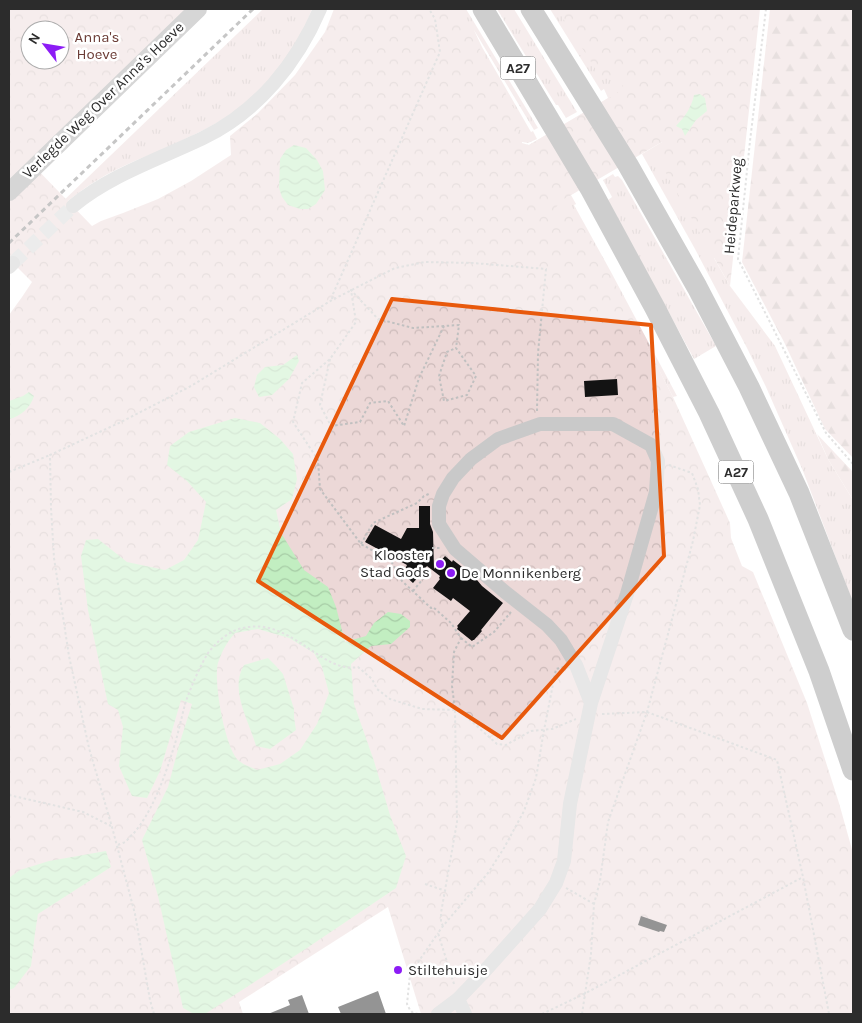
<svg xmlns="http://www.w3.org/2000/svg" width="862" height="1023" font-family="Karla,sans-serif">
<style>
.grass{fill:url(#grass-tufts)}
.forest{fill:url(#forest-firs)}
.park{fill:url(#park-crowns);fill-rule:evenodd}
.water{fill:url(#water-waves);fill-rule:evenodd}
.building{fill:#131313}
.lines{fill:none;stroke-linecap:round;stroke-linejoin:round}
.minor-tunnel{stroke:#d5d5d5;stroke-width:14;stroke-dasharray:14 7;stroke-linecap:butt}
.path{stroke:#c0c0c0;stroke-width:2;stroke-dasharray:2.5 2.5;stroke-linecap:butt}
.minor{stroke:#c9c9c9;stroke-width:14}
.major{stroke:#a4a4a4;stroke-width:18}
.highway{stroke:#939393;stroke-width:21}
.rail{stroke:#818181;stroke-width:3;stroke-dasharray:5 4;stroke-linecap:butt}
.marked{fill:none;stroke:#e8590c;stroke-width:4;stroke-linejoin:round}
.poi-dot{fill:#8c1cf5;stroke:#fff;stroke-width:2}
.labels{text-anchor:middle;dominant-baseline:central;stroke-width:5;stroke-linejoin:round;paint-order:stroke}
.shield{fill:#fff;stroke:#6b6b6b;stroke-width:1}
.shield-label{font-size:14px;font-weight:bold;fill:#2c2c2c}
.park-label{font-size:15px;fill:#6b3c36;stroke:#fff}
.street-label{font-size:15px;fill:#2c2c2c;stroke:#fff}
.poi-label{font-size:15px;fill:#2c2c2c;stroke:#fff;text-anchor:start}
</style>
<defs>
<pattern id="grass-tufts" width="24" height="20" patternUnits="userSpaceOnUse" patternTransform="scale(1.25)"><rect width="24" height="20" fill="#ecd8d7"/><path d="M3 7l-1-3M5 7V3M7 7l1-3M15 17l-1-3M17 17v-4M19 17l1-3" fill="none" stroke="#cbbab9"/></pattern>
<pattern id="forest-firs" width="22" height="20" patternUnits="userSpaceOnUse" patternTransform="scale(1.25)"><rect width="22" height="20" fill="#ecd8d7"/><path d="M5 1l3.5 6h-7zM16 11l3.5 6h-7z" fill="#cbbab9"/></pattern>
<pattern id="park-crowns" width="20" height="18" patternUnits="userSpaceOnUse" patternTransform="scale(1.25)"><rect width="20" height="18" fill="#ecd8d7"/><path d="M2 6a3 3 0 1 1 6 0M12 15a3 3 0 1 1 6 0" fill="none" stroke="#cbbab9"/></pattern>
<pattern id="water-waves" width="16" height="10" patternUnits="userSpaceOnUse" patternTransform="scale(1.25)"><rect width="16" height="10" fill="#c2eec1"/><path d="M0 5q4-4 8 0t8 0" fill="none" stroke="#a7cca6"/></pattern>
</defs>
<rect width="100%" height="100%" fill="#fff"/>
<path class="grass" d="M263,9H312C299,44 276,76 247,101C231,116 209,128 189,137C162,151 133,160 106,175C70,195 40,226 9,253Z
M445,9H466L538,128L534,130L474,30L482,47L531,132L533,131L537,139L528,143L522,142V143L529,145L608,98L604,89L601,91L550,9H720L714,258L730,286L775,346L828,459L853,500V603L803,471L766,387L747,348L695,249L642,154L667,139L672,132L561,201L571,195L576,204L574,205L611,272L677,396L673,397L608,272L390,228Z
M497,9H514L577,112L566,118L558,105H556Z
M613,174L615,177L618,176L622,180L716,346L694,359L608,200L612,197L603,180Z"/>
<path class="forest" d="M770,9H853V458L825,429L784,342L742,262Z
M817,434L853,472V500L828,459Z"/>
<path class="park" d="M9,9H186L30,162L92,226L101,221L123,213L158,199L191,181L231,155L230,136L258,113L295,75L325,32L334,9H457L521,121L515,145H529L619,92L625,81L600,76L557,9H760L730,286L662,166V142L561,201L554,210L576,215L609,272L673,397L730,523L731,538L742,566L753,572L807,703L839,803L853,853V1014H421L388,907L239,1002L243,1014H9V315L22,297L32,282L9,259ZM30,30H60V60H30Z"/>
<path class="water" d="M700,94L705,98L707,111L696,120L685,136L682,129L676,126C685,116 691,109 694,95Z
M294,145L306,148L317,160L323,171L325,190L316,204L308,209H300L288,205L282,197L279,188L280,159L286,150Z
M297,355L299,361L289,379L272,395L259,397L254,387L257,375L265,367L283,365Z
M29,392L34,396C31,407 20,417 9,419V401L23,396Z
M235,418L260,423L280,439L293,454L297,479L292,499L276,510L281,533L304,570L328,587L336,607L345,642L366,636L374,623L388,612L401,614L410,621V627L391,644L371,646L351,664L354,704L374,761L390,815L406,856L396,888L307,948L205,1014H194L183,1008L175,972L158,896L142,840L168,787L180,742L192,704L181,700L172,731L160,771L147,798L132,796L119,766L123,727L118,710L108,704L88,610L81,556L86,540L98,539L127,562L165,570L184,560L198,540L206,502L187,481L167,465L170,446L189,432ZM258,629L289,638L314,653L322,667L329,693L317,724L300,750L280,764L257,770C251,767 244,765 239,761C225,750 213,680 218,663C222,651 227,642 235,633Z
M268,658L276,666L283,674L294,709V717L296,730L270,749L256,746C249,721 229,690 244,665Z
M106,851L111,867L38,914L35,933L31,966L14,988L9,990V878L20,870L49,861Z"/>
<path class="building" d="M617,379L618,395L585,397L584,381Z
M419,506H430V524L433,532L434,569L445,556L452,562L453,560L466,570L464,572L475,580H477L482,586L503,603L481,630L482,631L474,640H473L472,641L457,629L458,627L457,626L470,611L453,598L451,601L433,588L440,579L439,578L440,576L427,566L413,583L403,574L407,565L365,542L375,525L401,539L407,528H419Z
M641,916L667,925L664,932L660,931L659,932L638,925Z
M378,991L386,1014H341L338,1007Z
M302,995L309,1014H268L290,1005L288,1000Z"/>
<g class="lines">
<path class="minor-tunnel" d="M13,263L73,206"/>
<path class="path" d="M766,9L750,141L738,259L826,433L853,464
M332,299L333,294L440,52L435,19L429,9
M330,359L320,405L331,426L360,422L370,403L388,401L404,426L419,378L444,326L459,325L456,348L476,376L467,395L444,401L439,376L447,352L456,348
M9,472L50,455
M361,544L373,523L417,503L424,496L431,493
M432,548H440
M413,591L431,569
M461,638L472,647L494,632L511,612
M602,714L647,712L777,760L803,877L829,1014
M9,795L83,812L111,826
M118,845C120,844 123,843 125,842C128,840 130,836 133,834C151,814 164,779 172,753C178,736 181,718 186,701C191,687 200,666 208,653C218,640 231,629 248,627C292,620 323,674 358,667L372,679L377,689L390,699L422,709L455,710L461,712L497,744L506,745L531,731L552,729L576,719
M425,884L446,891
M566,888L594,904
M443,926L441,922V913L457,822L455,710L452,686L454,652L461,638L451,623L433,607L431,608L402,581L391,561L361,544L320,489L318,460L293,422L302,383L330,359L356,322L351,290L378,319L413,328L444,326
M454,984L438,933L443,926L488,873L504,848L524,811L536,778L544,730L556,669L564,667
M154,1014L150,1000L135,914L112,827L89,748L69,656L54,558L51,508L50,455L121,422L191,386L332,300L395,268L425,262L473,263L546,269L538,353L537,412
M418,1014L413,1013L410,1010L407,1004L410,974L438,933
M542,1014L584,994L803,877
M582,1014L591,954L594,904L600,881L608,822L647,712L693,541L700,505L698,489L692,473L669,465"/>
<path class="minor" d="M73,206C112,174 160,159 205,137C258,111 297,63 320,9
M9,267L13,263
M458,999L465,1014
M438,1014L458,999L482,974L540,909L556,883L564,861L570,804L591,703L627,594L656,492L658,461L651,445L613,424H540L498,439L471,459L453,478L443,494L439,506V524L455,549L505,592L547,625L561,640L576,665L591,703"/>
<path class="major" d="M9,192L198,9"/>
<path class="highway" d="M483,9L590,188L655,308L709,413L758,519L819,671L853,770
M531,9L628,165L697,287L749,387L799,493L853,630"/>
<path class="rail" d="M9,243L253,9"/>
</g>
<path d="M0 0H862V1023H0ZM392,299L651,325L664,556L502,738L258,581Z" fill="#fff" fill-opacity=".55" fill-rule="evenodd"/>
<path class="marked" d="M392,299L651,325L664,556L502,738L258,581Z"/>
<g class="poi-dot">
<circle cx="440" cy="564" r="5"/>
<circle cx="451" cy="573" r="5"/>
<circle cx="398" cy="970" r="5"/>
</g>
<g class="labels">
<g class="shield">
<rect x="500.5" y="56.5" width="35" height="23" rx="4"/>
<rect x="718.5" y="460.5" width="35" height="23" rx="4"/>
</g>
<g class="shield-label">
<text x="518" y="68">A27</text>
<text x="736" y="472">A27</text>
</g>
<g class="park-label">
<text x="97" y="37">Anna's<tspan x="97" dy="17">Hoeve</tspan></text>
</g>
<g class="street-label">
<text transform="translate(103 100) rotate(-44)">Verlegde Weg Over Anna's Hoeve</text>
<text transform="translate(733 206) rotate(-85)">Heideparkweg</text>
</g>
<g class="poi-label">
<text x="430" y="555" text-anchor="end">Klooster<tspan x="430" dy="17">Stad Gods</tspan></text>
<text x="461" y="573">De Monnikenberg</text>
<text x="408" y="970">Stiltehuisje</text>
</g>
</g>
<rect width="862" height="1023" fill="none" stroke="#2c2c2c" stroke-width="20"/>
<g transform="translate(45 45) rotate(301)"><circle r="24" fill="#ffffff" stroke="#ababab"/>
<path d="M0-4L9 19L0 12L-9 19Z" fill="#8c1cf5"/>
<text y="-8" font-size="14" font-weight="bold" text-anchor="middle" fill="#2c2c2c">N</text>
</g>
</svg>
